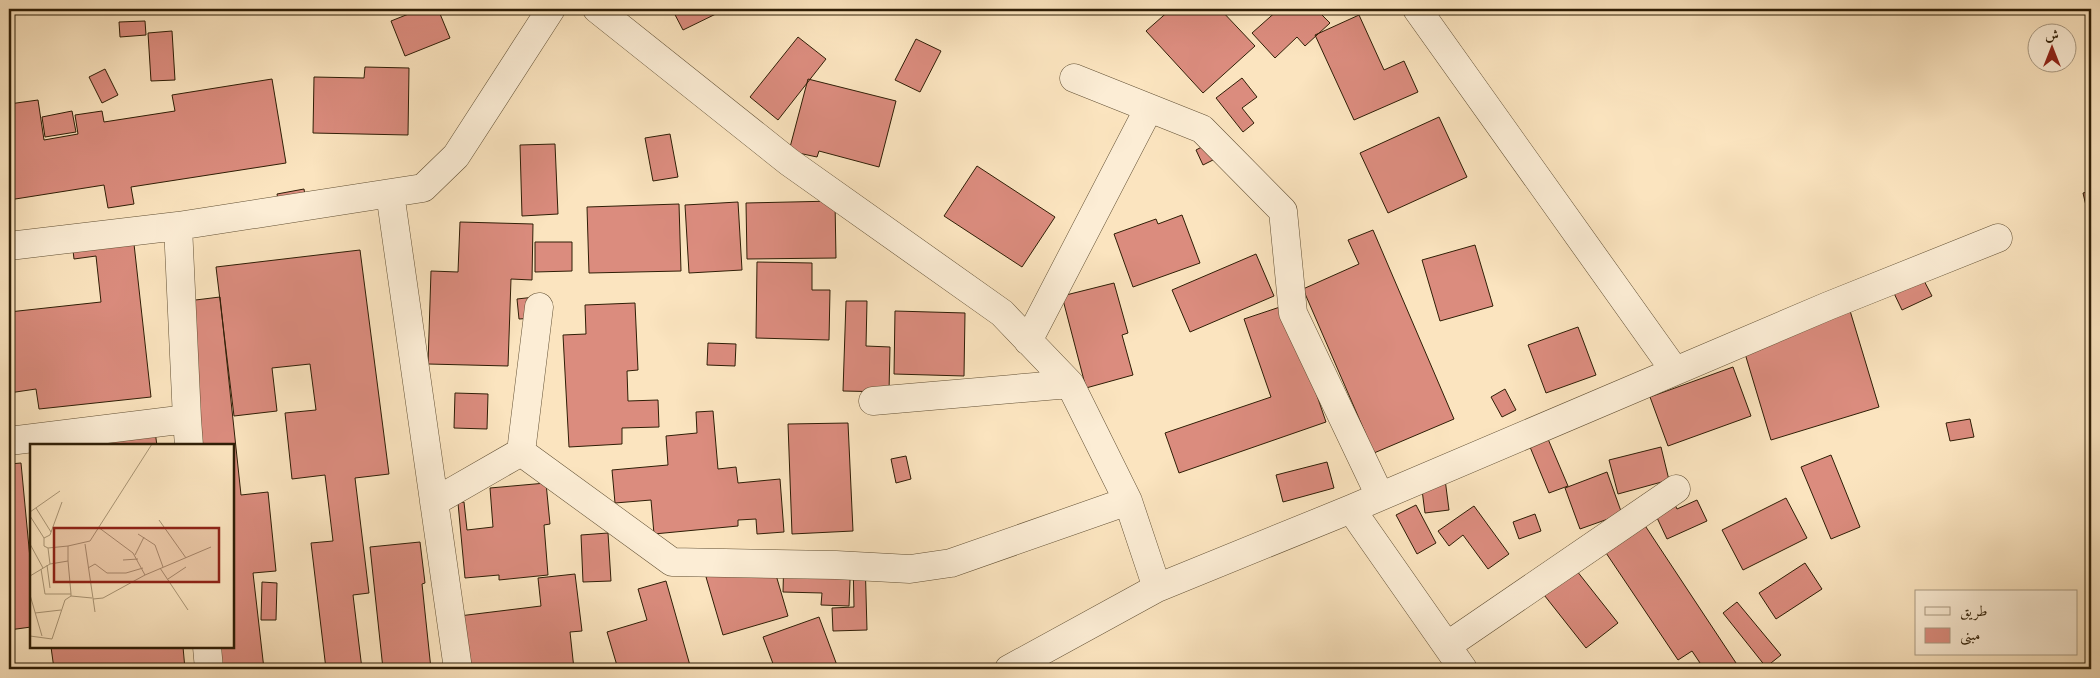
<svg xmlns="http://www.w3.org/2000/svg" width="2100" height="678" font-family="'Gentium Book Plus',Amiri,serif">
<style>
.building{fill:#db8c7e;stroke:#2f1e06}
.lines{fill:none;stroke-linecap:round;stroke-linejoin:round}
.minor-casing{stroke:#625034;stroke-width:29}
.minor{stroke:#fcedd5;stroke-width:28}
.inset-road{fill:none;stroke:#a99575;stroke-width:1}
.view{fill:#8f2418;fill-opacity:0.15;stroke:#8f2418;stroke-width:2.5}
.inset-edge{fill:none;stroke:#2f1e06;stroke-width:2.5}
</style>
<rect width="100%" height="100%" fill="#fbe4bf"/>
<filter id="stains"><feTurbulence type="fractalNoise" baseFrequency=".004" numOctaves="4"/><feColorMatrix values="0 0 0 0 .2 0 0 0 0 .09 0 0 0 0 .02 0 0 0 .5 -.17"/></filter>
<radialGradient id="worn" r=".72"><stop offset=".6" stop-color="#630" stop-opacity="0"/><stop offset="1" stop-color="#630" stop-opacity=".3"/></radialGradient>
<path class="building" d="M421,9H438L450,38L405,56L391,21Z
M672,9H723L724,10L683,30Z
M1171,9H1220L1255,46L1203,93L1146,31Z
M1279,9H1316L1330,23L1305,46L1297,37L1275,58L1252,33Z
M1359,15L1384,70L1404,61L1418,92L1354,120L1315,35Z
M145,21L146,35L120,37L119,22Z
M172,31L175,80L151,81L148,33Z
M798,37L826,59L778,120L750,97Z
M916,39L941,51L920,92L895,80Z
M365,67L409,68L408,135L313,133L314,77L364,78Z
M105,69L118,95L102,103L89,77Z
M1242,78L1257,97L1242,108L1254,123L1243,132L1216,98Z
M272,79L286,163L131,187L134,204L108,208L104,185L9,200V104L38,100L44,140L78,134L75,115L102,111L104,122L175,111L172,95Z
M808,79L896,101L879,167L819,151L817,157L789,151Z
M72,111L76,132L45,137L42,117Z
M1439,117L1467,177L1388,213L1360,153Z
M670,134L678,177L653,181L645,138Z
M1213,141L1221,156L1203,165L1196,150Z
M555,144L558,214L522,216L520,145Z
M977,166L1055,217L1022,267L944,216Z
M304,189L307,208L280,212L277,194Z
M2091,191V227L2083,193Z
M835,201L836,258L747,259L746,203Z
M738,202L742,270L689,273L685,205Z
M679,204L681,271L589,273L587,207Z
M1182,215L1200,263L1133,287L1114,234L1156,219L1158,224Z
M460,222L533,224L532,280L511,279L508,366L428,364L431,271L458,272Z
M1373,230L1454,419L1374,453L1303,289L1359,264L1348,240Z
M133,235L151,397L39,409L36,389L9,393V312L101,302L96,256L74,259L72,242Z
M535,242H572V271L535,272Z
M1475,245L1493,306L1440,321L1422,260Z
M360,250L389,474L355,478L369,593L353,595L362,669H326L311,543L333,541L325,475L292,479L285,413L316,410L310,364L272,368L277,411L234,416L216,267Z
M1256,254L1274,296L1190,332L1172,290Z
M757,262L812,263V290H830L829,340L756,338Z
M1920,273L1932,296L1902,310L1891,287Z
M1114,283L1128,333L1122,335L1133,375L1086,388L1062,296Z
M220,297L241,495L268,492L276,571L253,573L264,669H220L218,647H232V446H195L179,302Z
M535,297L537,318L519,319L517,299Z
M846,301H867L866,346L890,347L889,392L843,391Z
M635,303L638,370L627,371L628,401L658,400L659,427L622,428V444L569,447L563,335L586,334L585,305Z
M1848,304L1879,407L1771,440L1740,337Z
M1286,305L1326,422L1179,473L1165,433L1271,397L1244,319Z
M895,311L965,313L964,376L894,374Z
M1578,327L1596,375L1546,393L1528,345Z
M708,343L736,344L735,366L707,365Z
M1733,367L1751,416L1668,446L1650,397Z
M1505,389L1516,410L1502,417L1491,397Z
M455,393L488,394L487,429L454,428Z
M713,411L718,469L736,467L738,483L780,479L784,532L757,534L756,519L738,520V526L654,534L651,500L615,503L612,470L668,465L666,436L697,433L696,412Z
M1970,419L1974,437L1950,441L1946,423Z
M848,423L853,531L792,534L788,424Z
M155,431L157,446H84Z
M1548,439L1568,486L1549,493L1530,447Z
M1661,447L1669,480L1618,494L1609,460Z
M1831,455L1860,527L1831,539L1801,467Z
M906,456L911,479L896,483L891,459Z
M1327,462L1334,488L1283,502L1276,475Z
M21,463L31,569V627L9,630V464Z
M1607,472L1622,514L1580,529L1565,488Z
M1445,479L1449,510L1425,513L1421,482Z
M546,483L550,524L544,525L548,575L499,580V575L465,578L458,503L464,502L467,530L493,527L490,488Z
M1671,496L1677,509L1697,500L1707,521L1667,539L1651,505Z
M1786,498L1807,538L1743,570L1722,530Z
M1416,505L1436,543L1417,554L1396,515Z
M1474,506L1509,554L1488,569L1463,535L1449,546L1438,531Z
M1535,514L1541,531L1519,539L1513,522Z
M1638,515L1740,669H1704L1692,651L1678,660L1598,541Z
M608,533L611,581L583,582L581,535Z
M420,542L425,583L422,584L431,669H383L370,547Z
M784,553L851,556L849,606L821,605L822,593L783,592Z
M771,558L788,616L723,635L706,577Z
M865,558L867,630L833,631L832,608L854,607L853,559Z
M1569,561L1618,623L1586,648L1537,586Z
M1805,563L1822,589L1776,619L1759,593Z
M575,574L582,631L570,632L574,669H465L459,616L541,606L538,578Z
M666,581L691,669H618L607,632L647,620L638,589Z
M262,582L277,583L276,620H261Z
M1737,602L1781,655L1766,667L1723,613Z
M819,617L838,668L775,669L763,637Z
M51,647H183L185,669H54Z"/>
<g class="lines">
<defs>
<path id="minor" d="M597,9L789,162L1002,313L1070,384L1128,501L1157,588
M1417,9L1675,371
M1074,78L1202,129L1283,211L1293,313L1380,496
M390,193L458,669
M9,246L178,226
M1028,341L1149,108
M873,401L1070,384
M187,419L189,446
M9,441L187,419L178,226L423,188L456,156L551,9
M521,452L539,307
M434,502L521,452L672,562L836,565L910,569L951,563L1128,501
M1351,509L1463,669
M1448,645L1676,489
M207,647L209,669
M1009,669L1157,588L1351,509L1828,306L1998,238"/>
</defs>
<use href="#minor" class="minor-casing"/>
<use href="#minor" class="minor"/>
</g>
<g transform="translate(30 444)">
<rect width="204" height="204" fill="#fbe4bf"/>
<path class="inset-road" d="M6,64L21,88M0,68L30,47M0,72L14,94M129,76L156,114M68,83L103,109L115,131M108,90L125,101L133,123M0,100L13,124M55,100L65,168M18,104L14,102V94L20,91L32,58M105,111L114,93M93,116L108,115M38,117L41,150M20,120L18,104L38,102M17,121L20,144M58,124L65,120L77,129H96L113,124M130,124L158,166M11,125L15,150H41V152M0,132L20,120L38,117V102L60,97L122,0M138,135L156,123M0,151L12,192M63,155L73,154L115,131L181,103M5,169L31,166M0,192L22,195L35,156L41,152L62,154"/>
<path class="view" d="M24,84H189V138H24Z"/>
<rect width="204" height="204" class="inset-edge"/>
</g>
<rect width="2100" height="678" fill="none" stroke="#fbe4bf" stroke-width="30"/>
<rect x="10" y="10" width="2080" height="658" fill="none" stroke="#2f1e06" stroke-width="2.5"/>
<rect x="15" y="15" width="2070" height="648" fill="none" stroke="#2f1e06"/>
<rect x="1915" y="590" width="162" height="65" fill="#fcedd5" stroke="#aa9a82"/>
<rect x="1925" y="607" width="25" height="8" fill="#fcedd5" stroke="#aa9a82"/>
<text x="1960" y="616" font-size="15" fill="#2f1e06">طريق</text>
<rect x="1925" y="628" width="25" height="15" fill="#db8c7e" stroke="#aa9a82"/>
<text x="1960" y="640" font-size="15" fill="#2f1e06">مبنى</text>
<g transform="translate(2052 48)"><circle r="24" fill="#fcedd5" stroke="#aa9a82"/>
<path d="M0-4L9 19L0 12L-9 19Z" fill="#8f2418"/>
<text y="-8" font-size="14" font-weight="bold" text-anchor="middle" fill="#2f1e06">ش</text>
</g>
<rect width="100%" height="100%" filter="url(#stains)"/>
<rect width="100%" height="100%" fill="url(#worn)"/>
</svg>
